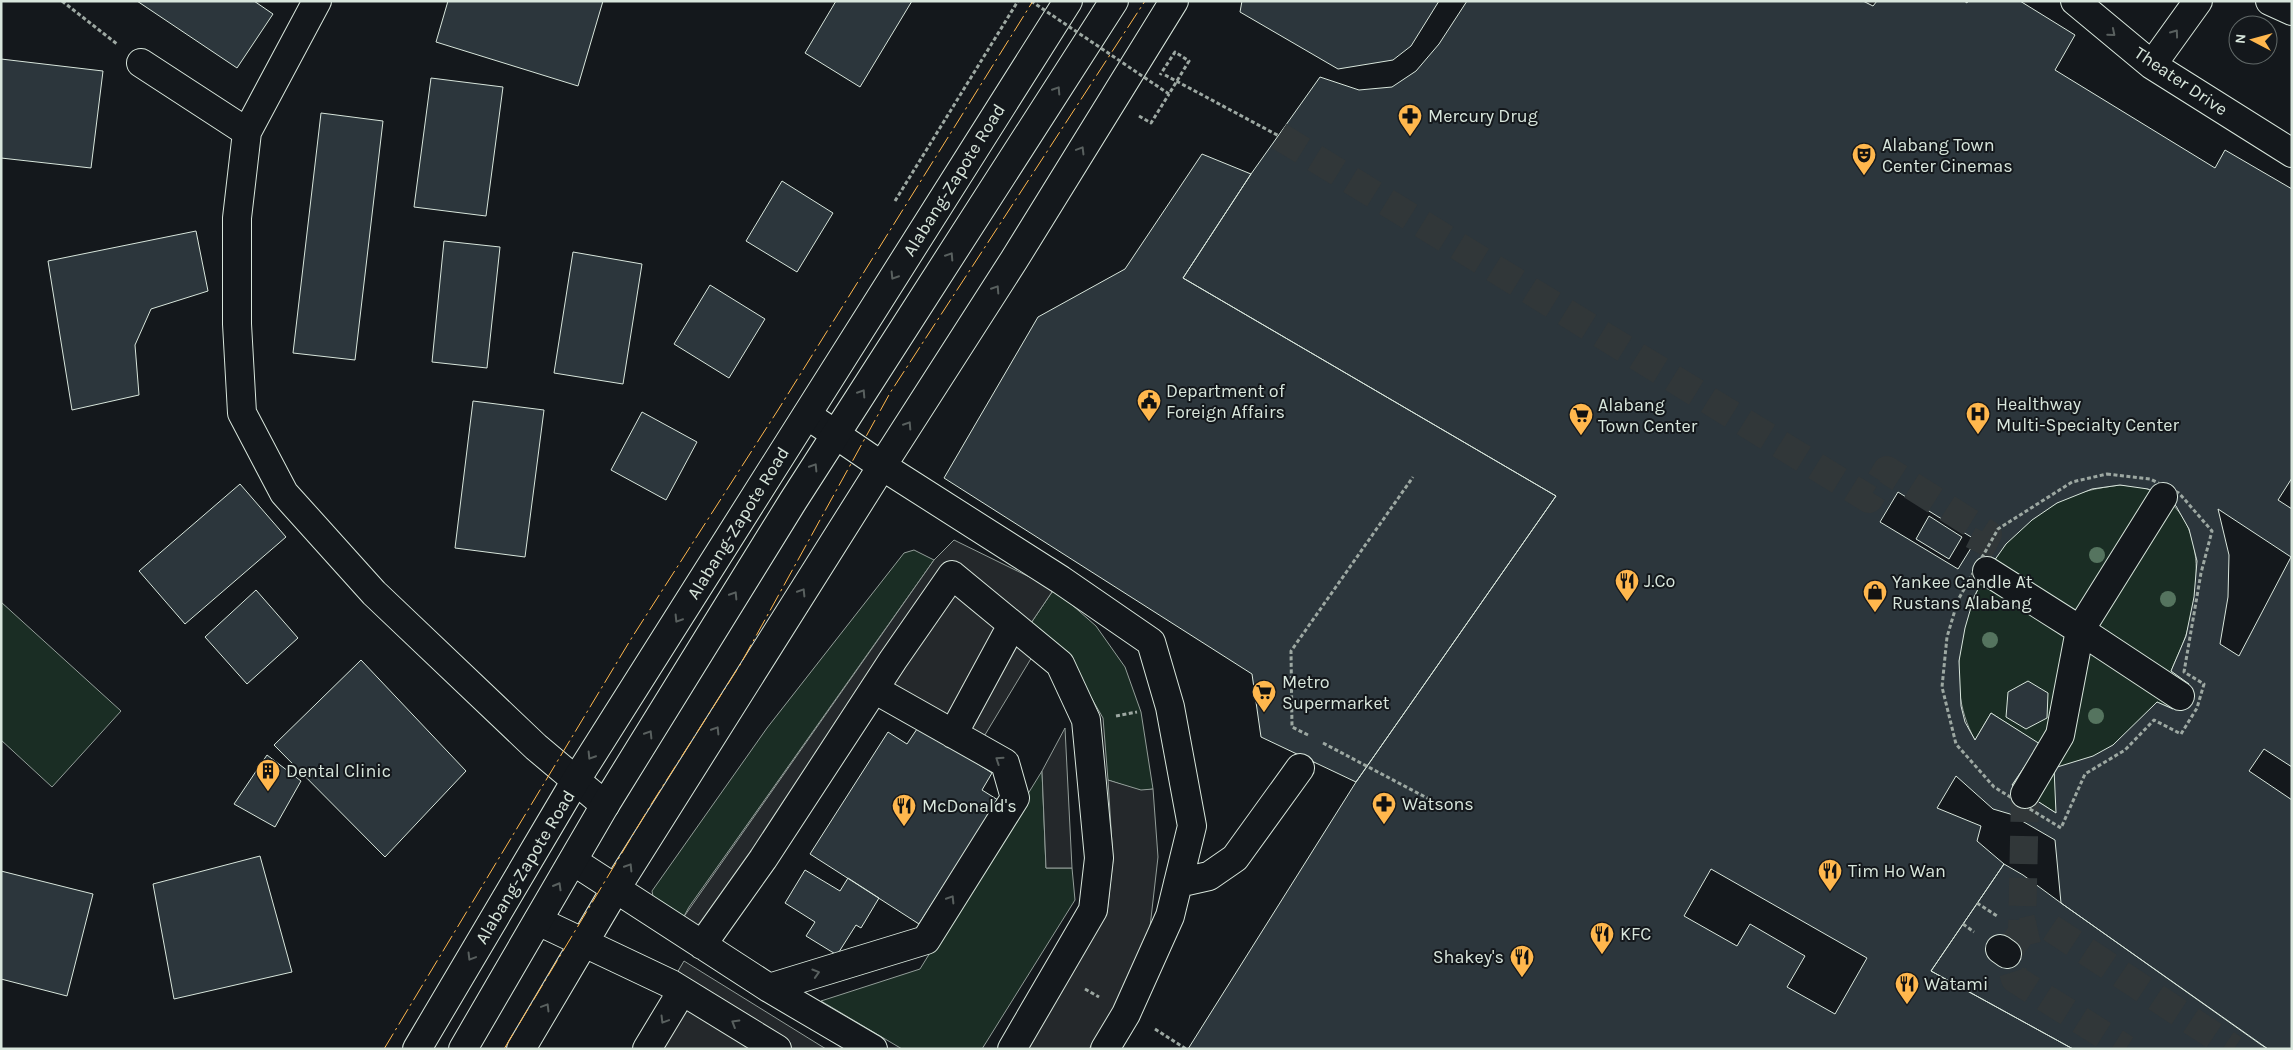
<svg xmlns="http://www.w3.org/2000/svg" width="2293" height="1050" font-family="Karla,sans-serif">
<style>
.green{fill:#1a2d24;stroke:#939e99}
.parking{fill:#24282b;stroke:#939e99}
.building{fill:#2c363c;stroke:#d8e6dc;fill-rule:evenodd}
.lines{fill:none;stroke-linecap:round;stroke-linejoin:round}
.minor-tunnel{stroke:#313739;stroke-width:28;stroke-dasharray:28 14;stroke-linecap:butt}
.minor-casing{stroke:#d8e6dc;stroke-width:30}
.highway-casing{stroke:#d8e6dc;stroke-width:30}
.path{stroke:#9da8a2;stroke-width:3;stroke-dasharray:4 2.5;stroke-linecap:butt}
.minor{stroke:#14181c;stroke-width:28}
.highway{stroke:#14181c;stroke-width:28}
.path-bridge{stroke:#9da8a2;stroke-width:3;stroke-dasharray:4 2.5;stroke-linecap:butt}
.power{stroke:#ffb74d;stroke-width:1;stroke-dasharray:18 4 2.5 4;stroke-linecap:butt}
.tree{fill:#55745f}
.oneway{stroke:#59605f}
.labels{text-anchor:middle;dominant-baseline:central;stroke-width:4;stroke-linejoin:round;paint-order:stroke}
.street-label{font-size:18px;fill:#d8e6dc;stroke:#14181c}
.poi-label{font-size:18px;fill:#d8e6dc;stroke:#14181c;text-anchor:start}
</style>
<rect width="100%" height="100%" fill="#14181c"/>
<path class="green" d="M2120,485C2129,486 2141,486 2150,490C2207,514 2201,586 2186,635C2182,647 2176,659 2171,671L2189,684L2173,709L2157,702L2056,813L2012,785L2040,745L1991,713L1975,740C1941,680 1964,596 2005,545C2018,529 2037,515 2055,504C2074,492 2098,488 2120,485Z
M914,550L934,560L689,907L683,918L654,902L652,891L767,728L904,553Z
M1054,589L1096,626L1125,667L1141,712L1153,789L1141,791L1108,780L1103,718L1067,656L1031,623Z
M1,602L121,711L52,787L1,740Z
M1042,771L1046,868H1072L1075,900L982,1049H902L821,1001L920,969Z"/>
<path class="parking" d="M954,540L1054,589L1031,623L1038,647L977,748L875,689L709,934L683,918L934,560Z
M1065,728L1072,868H1046L1042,771Z
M1108,780L1141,790L1153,789L1158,857L1150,927L1116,1007L1089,1049H1027L1107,913L1113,860Z
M684,961L826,1049H632Z"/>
<path class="building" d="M137,1H254L273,14L237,68Z
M448,1H603L578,86L436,42Z
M836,1H912L860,87L805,53Z
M1242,1H1439L1411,46L1393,60L1338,69L1240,12Z
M1467,1H1863L1873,6L1877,1H1964L1967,3L1968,1H2020L2075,35L2055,70L2215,168L2225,150L2292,189V478L2278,500L2292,509V767L2264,749L2249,771L2292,800V1049H2268L2260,1044L2061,903L2055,840L2010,814L1993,809L1956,776L1937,808L1981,826L1977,841L2004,864L1931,971L2073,1049H1188L1356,782L1556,496L1183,278L1251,174L1320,77L1359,90L1392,87L1416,71L1439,44ZM2120,485L2148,489L2163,497L2176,506L2189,529L2197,561L2194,597L2186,636L2171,671L2189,684L2173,709L2157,702L2113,745L2093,756L2054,768L2056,813L2012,785L2040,744L1991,713L1975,740L1965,722L1961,706L1959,661L1965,628L1974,597L1987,571L2006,544L2032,520L2057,503L2092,489ZM1898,492L1976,540L1958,569L1880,522ZM2218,509L2291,557L2239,656L2220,644L2228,597L2229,555ZM1711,869L1867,958L1835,1014L1787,987L1805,956L1750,924L1737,946L1684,916Z
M1,59L103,71L91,168L1,158Z
M431,78L503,87L486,216L414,207Z
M321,113L383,121L355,360L293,353Z
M1202,154L1251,174L1183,278L1556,496L1356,782L1261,737L1252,674L944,478L1038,317L1125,269Z
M782,181L833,213L797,272L746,241Z
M196,231L208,291L151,309L135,345L139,395L72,410L48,261Z
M444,241L500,247L487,368L432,362Z
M573,252L642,264L623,384L554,373Z
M710,285L765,319L729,378L674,344Z
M473,401L544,410L525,557L455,548Z
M642,412L697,442L666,500L611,470Z
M240,484L286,537L185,624L139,571Z
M1929,516L1962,537L1949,559L1916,539Z
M256,590L298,638L247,684L205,637Z
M361,660L466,771L385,857L274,745Z
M2028,681L2048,693L2047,718L2026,729L2006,717L2008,692Z
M919,726L992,773L982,790L998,800L919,924L810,854L888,732L907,744Z
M267,755L301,781L275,827L234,804Z
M260,856L292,972L174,999L153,884Z
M2004,864L2023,875L2061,903L2268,1049H2073L1931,971Z
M805,870L840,891L848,878L879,898L861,928L856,925L837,955L806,936L815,922L785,903Z
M1,871L93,894L67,996L1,979Z"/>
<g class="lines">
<path class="minor-tunnel" d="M1279,136L1869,499L1887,470L1988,534L1974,562L1987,571
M2025,794L2022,932L2048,926L2234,1049
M2020,935L2007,954L2015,979L2126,1049"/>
<defs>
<path id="minor" d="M317,1L247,132L237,218V324L242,413L284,493L374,593L536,747L605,805
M2075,1L2152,65L2292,153
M2270,1L2292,11
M141,63L247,132
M2152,65L2198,1
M807,415L882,466L1061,580L1151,642L1170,707L1192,826L1170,916L1126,1014L1105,1049
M2163,497L2080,630L2180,696
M1987,571L2080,630L2060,735L2025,794
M953,734L1012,625
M573,861L769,988L873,1049
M1178,883L1209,876L1235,858L1300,768
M538,921L671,984L777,1049
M702,945L763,859L893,660L952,575L1060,664L1086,720L1099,858L1093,910L1012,1049
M2000,949L2007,954
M769,988L926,940L1015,798L1005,763L874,689
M521,1049L615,890L882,466L1014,260L1174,1
M647,1049L682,991"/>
<path id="highway" d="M417,1049L576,780L1068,1
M463,1049L605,805L793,501L1114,1"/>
</defs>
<use href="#minor" class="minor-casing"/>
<use href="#highway" class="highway-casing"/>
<path class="path" d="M62,1L117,44
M1165,75L1279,136
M1139,116L1151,123L1169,94
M895,201L1018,1
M2107,474L2150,479L2179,493L2212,531L2201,573L2184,672L2204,684L2197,708L2181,734L2154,720L2125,750L2085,774L2061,828L1994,787L1956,744L1942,687L1947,637L1958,600L1998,529L2072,482Z
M1116,716L1137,712
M1308,735L1292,727L1291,651L1413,477
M1323,743L1446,808
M1977,903L1997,916
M1963,924L1974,932
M1085,989L1099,997
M1155,1029L1186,1049"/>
<use href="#minor" class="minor"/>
<use href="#highway" class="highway"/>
<path class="path-bridge" d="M1031,1L1169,94L1189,61L1175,52L1160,75"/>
<path class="power" d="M384,1049L631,639L778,410L1033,1
M504,1049L652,803L740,665L890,393L1145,1"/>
</g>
<g class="tree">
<circle cx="2097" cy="555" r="8"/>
<circle cx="2168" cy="599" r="8"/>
<circle cx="1990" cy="640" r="8"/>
<circle cx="2096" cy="716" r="8"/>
</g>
<defs><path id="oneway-chevron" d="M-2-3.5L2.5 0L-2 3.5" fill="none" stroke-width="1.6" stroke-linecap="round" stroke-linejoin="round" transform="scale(1.25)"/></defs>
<g class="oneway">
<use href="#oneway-chevron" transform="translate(2112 33) rotate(40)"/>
<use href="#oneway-chevron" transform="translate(2175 33) rotate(-54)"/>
<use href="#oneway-chevron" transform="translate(1057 90) rotate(-57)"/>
<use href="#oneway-chevron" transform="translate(1081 150) rotate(-59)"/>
<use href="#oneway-chevron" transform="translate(950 256) rotate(-57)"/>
<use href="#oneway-chevron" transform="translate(894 276) rotate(122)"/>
<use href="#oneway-chevron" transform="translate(996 289) rotate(-57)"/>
<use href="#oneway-chevron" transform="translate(862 393) rotate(-57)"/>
<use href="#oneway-chevron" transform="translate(908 425) rotate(-57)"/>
<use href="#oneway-chevron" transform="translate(814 467) rotate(-58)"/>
<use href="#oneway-chevron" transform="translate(802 592) rotate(-58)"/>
<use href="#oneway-chevron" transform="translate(734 595) rotate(-58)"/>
<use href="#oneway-chevron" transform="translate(678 619) rotate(122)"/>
<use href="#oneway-chevron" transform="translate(716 730) rotate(-58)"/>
<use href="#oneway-chevron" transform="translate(649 734) rotate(-58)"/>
<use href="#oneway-chevron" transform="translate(591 756) rotate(122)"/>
<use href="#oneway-chevron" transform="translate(999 760) rotate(-146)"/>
<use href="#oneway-chevron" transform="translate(629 867) rotate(-58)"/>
<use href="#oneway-chevron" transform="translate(558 886) rotate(-60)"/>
<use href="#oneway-chevron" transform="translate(951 899) rotate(-58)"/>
<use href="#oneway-chevron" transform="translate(471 957) rotate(121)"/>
<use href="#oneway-chevron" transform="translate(816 973) rotate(-17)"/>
<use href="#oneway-chevron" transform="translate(546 1007) rotate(-59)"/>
<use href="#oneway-chevron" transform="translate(664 1020) rotate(121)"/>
<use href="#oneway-chevron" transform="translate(735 1023) rotate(-149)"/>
</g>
<defs>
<symbol id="pharmacy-pin" viewBox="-11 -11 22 30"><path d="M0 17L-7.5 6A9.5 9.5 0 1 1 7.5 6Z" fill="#ffb74d" stroke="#14181c"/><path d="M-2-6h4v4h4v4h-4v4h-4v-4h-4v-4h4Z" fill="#111"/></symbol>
<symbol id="theatre-pin" viewBox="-11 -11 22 30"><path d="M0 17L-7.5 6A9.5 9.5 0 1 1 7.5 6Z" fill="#ffb74d" stroke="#14181c"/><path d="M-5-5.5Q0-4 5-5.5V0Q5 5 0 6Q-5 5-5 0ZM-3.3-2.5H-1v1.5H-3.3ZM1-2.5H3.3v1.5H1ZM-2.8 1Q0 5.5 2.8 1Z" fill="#111"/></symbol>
<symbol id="civic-pin" viewBox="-11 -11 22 30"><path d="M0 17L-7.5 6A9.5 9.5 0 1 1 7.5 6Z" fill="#ffb74d" stroke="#14181c"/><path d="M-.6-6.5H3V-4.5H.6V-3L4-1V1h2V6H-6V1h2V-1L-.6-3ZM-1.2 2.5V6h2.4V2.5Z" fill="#111"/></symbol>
<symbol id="hospital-pin" viewBox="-11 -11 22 30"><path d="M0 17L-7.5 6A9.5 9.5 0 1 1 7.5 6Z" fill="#ffb74d" stroke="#14181c"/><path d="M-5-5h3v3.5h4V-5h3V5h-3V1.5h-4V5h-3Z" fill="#111"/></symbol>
<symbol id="supermarket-pin" viewBox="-11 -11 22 30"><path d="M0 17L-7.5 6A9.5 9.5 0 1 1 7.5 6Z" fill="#ffb74d" stroke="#14181c"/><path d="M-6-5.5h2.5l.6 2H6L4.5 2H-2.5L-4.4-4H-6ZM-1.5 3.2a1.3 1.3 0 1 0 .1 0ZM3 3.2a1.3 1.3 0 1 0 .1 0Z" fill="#111"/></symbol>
<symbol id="restaurant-pin" viewBox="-11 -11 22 30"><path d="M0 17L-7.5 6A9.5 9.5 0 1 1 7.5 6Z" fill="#ffb74d" stroke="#14181c"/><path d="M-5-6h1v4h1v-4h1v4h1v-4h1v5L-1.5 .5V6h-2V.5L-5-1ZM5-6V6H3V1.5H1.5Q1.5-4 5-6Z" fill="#111"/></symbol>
<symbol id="shop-pin" viewBox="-11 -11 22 30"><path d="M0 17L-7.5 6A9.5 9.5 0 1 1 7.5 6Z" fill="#ffb74d" stroke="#14181c"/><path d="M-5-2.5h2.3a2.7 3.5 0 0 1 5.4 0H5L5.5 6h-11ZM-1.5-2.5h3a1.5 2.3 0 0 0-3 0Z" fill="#111"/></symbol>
<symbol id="building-pin" viewBox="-11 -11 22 30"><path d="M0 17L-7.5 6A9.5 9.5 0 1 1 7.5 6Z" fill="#ffb74d" stroke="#14181c"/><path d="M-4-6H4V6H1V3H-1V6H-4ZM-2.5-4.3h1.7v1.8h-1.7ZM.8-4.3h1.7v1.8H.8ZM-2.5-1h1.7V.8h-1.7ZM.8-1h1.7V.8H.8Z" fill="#111"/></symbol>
</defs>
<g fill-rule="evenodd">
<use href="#pharmacy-pin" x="1396" y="102" width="28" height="38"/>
<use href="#theatre-pin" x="1850" y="141" width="28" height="38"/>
<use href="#civic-pin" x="1135" y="387" width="28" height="38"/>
<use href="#hospital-pin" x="1964" y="400" width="28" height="38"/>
<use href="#supermarket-pin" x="1567" y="401" width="28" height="38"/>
<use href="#restaurant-pin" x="1613" y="567" width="28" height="38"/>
<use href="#shop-pin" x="1861" y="578" width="28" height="38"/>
<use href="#supermarket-pin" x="1250" y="678" width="28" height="38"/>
<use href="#building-pin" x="254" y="757" width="28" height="38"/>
<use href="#pharmacy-pin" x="1370" y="790" width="28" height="38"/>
<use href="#restaurant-pin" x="890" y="792" width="28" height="38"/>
<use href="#restaurant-pin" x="1816" y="857" width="28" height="38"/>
<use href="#restaurant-pin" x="1588" y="920" width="28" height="38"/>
<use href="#restaurant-pin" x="1508" y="943" width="28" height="38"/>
<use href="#restaurant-pin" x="1893" y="970" width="28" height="38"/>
</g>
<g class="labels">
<g class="street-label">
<text transform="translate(2181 81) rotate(34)">Theater Drive</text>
<text transform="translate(954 180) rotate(-58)">Alabang-Zapote Road</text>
<text transform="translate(738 523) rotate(-58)">Alabang-Zapote Road</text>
<text transform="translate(525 867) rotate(-59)">Alabang-Zapote Road</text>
</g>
<g class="poi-label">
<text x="1428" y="116">Mercury Drug</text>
<text x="1882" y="145">Alabang Town<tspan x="1882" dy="21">Center Cinemas</tspan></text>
<text x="1166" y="391">Department of<tspan x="1166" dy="21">Foreign Affairs</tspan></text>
<text x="1996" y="404">Healthway<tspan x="1996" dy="21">Multi-Specialty Center</tspan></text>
<text x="1598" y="405">Alabang<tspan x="1598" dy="21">Town Center</tspan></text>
<text x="1644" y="581">J.Co</text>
<text x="1892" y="582">Yankee Candle At<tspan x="1892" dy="21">Rustans Alabang</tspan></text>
<text x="1282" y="682">Metro<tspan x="1282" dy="21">Supermarket</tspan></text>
<text x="286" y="771">Dental Clinic</text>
<text x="1402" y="804">Watsons</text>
<text x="922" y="806">McDonald's</text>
<text x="1848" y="871">Tim Ho Wan</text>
<text x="1620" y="934">KFC</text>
<text x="1504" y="957" text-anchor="end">Shakey's</text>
<text x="1924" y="984">Watami</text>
</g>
</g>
<rect width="2293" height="1050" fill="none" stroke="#d8e6dc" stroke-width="5"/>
<g transform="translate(2253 40) rotate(276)"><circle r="24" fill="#14181c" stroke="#626a69"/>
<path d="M0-4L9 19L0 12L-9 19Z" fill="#ffb74d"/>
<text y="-8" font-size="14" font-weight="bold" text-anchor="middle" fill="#d8e6dc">N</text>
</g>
</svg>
